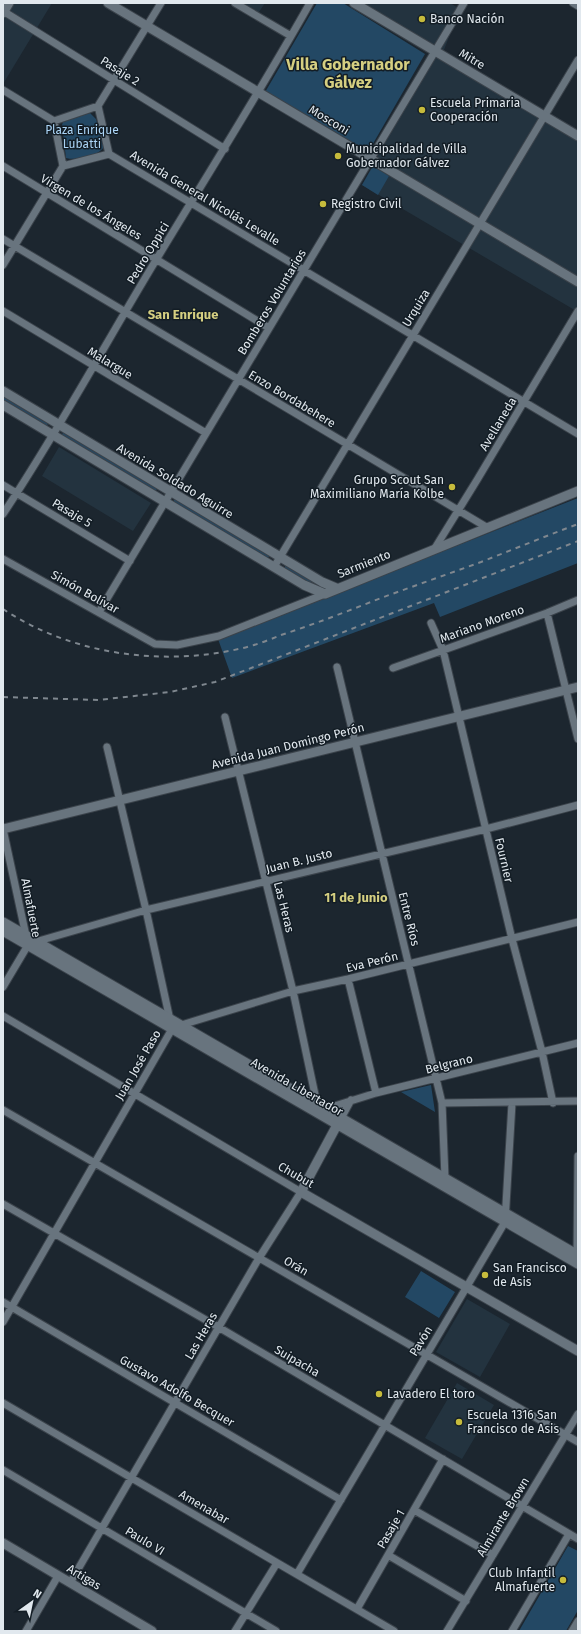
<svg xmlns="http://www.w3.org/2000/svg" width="581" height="1634" font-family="'Fira Sans',sans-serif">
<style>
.built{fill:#23333f}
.green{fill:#234864}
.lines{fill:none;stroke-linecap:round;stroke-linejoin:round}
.street-casing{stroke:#3b434b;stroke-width:9}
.secondary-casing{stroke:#3b434b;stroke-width:11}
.street{stroke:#68747e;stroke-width:7}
.secondary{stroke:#68747e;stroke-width:9}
.rail{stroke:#7f878f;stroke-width:2;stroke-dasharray:5 5;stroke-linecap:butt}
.poi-dot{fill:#c6bb3c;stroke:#131d25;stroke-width:1.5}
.labels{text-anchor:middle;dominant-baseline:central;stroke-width:3;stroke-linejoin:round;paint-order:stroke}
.poi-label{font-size:12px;fill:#e1e8ee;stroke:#131d25;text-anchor:start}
.street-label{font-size:12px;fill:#e1e8ee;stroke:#131d25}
.park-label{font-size:12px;fill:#abd4f6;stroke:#131d25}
.neighbourhood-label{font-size:13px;font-weight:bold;fill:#d5cf81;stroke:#131d25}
.district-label{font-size:16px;font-weight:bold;fill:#d5cf81;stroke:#131d25}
</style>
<rect width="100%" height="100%" fill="#1c262f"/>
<path class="built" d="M3,3H52L3,84Z
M238,3H265L257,15Z
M364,3H450L460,9L442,55L578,132V312L362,185L435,51Z
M59,447L151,503L133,531L42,476Z
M467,1299L510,1324L480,1377L436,1352Z
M457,1383L494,1405L462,1459L425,1438Z"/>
<path class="green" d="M317,3H343L425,54L367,154L264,94Z
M90,113L96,119L104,147C98,156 77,161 66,158L62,125L63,122Z
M373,166L389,176L378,195L362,185Z
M3,396L48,422L47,427L3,401Z
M64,432L156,487L157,489L155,491L61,435Z
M578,498V563L440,617L434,603L232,678L218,639Z
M174,499H177L268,554L269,556L268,558L174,503Z
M285,565H287L312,580L311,585L285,570Z
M431,1085L435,1112L401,1092Z
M421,1271L455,1292L439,1318L405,1297Z
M568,1546L578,1551V1610L566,1631H519Z"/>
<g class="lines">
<defs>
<path id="street" d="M235,3L291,36
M573,3L578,6
M3,11L225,149
M3,90L54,121
M98,106L109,154L63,166L54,121Z
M98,106L161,3
M109,154L578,434
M3,166L269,328
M3,239L488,528
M3,265L63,166
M3,311L206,433
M3,485L130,561
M3,514C58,432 105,344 156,260C208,174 261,90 310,3
M435,548L477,480L578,311
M3,559L155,644L177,645L219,636L325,594
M274,567L578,60
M99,612L464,3
M547,613L578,739
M431,623L443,650L512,939L542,1052L553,1103
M337,667L442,1103L445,1178
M393,668L547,613L578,600
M225,717L293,991L317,1104
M3,829L28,945L3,987
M35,942L146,910L486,829L578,805
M348,979L376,1093
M3,1016L301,1192L259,1258L70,1583
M178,1026L293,991L348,979L578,922
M442,1103L578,1101
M325,1109L376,1093L578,1043
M3,1110L578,1442
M339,1122L351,1100
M3,1204L220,1328L578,1539
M577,1255L578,1156
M3,1302L341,1500
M3,1322L172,1029L146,910L107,747
M3,1403L394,1631
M3,1470L276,1631
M414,1510L493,1555
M388,1555L466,1601
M297,1574L505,1222L512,1103
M357,1609L443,1459
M26,1631L58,1576
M235,1631L277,1563
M447,1631L578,1414
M512,1631L569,1534
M572,1631L578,1621"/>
<path id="secondary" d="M108,3L578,282
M354,3L578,136
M3,13L9,3
M3,391L322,582L336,588
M3,405L304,585L325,594L578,491
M3,829L578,687
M3,922L578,1255
M3,931L578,1264
M337,1125L301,1192L578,1351
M3,1543L152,1631"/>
</defs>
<use href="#street" class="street-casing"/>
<use href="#secondary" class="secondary-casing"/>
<use href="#street" class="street"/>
<use href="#secondary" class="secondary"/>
<path class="rail" d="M3,609C72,655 163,667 243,648C256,645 269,640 281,635C315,624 348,611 381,598C414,586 448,574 481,562C514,549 546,536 578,524
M3,697L98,700L170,692L215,682L578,541"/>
</g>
<g class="poi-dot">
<circle cx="422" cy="19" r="4"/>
<circle cx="422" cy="110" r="4"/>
<circle cx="338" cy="156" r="4"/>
<circle cx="323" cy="204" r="4"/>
<circle cx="452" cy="487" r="4"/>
<circle cx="485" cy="1275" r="4"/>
<circle cx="379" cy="1394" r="4"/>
<circle cx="459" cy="1422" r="4"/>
<circle cx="563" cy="1580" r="4"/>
</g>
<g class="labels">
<g class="poi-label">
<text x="430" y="19">Banco Nación</text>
<text x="430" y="103">Escuela Primaria<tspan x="430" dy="14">Cooperación</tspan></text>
<text x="346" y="149">Municipalidad de Villa<tspan x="346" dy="14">Gobernador Gálvez</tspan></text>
<text x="331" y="204">Registro Civil</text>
<text x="444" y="480" text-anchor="end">Grupo Scout San<tspan x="444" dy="14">Maximiliano María Kolbe</tspan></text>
<text x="493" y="1268">San Francisco<tspan x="493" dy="14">de Asis</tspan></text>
<text x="387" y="1394">Lavadero El toro</text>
<text x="467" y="1415">Escuela 1316 San<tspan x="467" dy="14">Francisco de Asis</tspan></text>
<text x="555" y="1573" text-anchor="end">Club Infantil<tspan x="555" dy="14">Almafuerte</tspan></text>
</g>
<g class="street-label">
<text transform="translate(472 59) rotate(31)">Mitre</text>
<text transform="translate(120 71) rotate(32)">Pasaje 2</text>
<text transform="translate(329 120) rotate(31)">Mosconi</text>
<text transform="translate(205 198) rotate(31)">Avenida General Nicolás Levalle</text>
<text transform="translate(91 207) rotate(31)">Virgen de los Ángeles</text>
<text transform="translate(148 253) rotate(-59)">Pedro Oppici</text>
<text transform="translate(272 302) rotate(-59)">Bomberos Voluntarios</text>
<text transform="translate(416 308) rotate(-59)">Urquiza</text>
<text transform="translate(110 363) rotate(31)">Malargue</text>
<text transform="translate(292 399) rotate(31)">Enzo Bordabehere</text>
<text transform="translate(498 424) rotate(-59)">Avellaneda</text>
<text transform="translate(175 481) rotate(31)">Avenida Soldado Aguirre</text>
<text transform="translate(72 513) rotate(31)">Pasaje 5</text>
<text transform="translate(364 564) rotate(-22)">Sarmiento</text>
<text transform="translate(85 592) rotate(29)">Simón Bolívar</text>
<text transform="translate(482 624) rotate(-20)">Mariano Moreno</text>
<text transform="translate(288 746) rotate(-14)">Avenida Juan Domingo Perón</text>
<text transform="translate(504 860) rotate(77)">Fournier</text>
<text transform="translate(299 861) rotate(-14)">Juan B. Justo</text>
<text transform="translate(284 907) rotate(76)">Las Heras</text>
<text transform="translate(31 908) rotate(79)">Almafuerte</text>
<text transform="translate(409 919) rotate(76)">Entre Ríos</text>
<text transform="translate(372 962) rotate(-14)">Eva Perón</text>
<text transform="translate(449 1064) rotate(-14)">Belgrano</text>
<text transform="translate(138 1065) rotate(-60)">Juan José Paso</text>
<text transform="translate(297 1087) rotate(30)">Avenida Libertador</text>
<text transform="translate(296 1175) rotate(30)">Chubut</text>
<text transform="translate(296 1266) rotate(30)">Orán</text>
<text transform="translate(201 1336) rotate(-60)">Las Heras</text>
<text transform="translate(421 1341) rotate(-59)">Pavón</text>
<text transform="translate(297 1361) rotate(30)">Suipacha</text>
<text transform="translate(177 1391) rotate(30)">Gustavo Adolfo Becquer</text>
<text transform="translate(204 1507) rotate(30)">Amenabar</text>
<text transform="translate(503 1517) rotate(-59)">Almirante Brown</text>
<text transform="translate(391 1529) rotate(-60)">Pasaje 1</text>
<text transform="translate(145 1541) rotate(31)">Paulo VI</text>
<text transform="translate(84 1577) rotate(31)">Artigas</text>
</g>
<g class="park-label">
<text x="82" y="130">Plaza Enrique<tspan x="82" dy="14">Lubatti</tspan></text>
</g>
<g class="neighbourhood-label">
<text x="183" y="314">San Enrique</text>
<text x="356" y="897">11 de Junio</text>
</g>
<g class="district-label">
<text x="348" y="64">Villa Gobernador<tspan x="348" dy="18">Gálvez</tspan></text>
</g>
</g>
<rect width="581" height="1634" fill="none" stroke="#e1e8ee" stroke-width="8"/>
<g transform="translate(32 1602) rotate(33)" stroke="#131d25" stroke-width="3" paint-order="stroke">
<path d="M0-3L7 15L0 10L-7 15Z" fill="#e1e8ee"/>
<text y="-6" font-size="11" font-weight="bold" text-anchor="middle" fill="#e1e8ee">N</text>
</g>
</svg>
